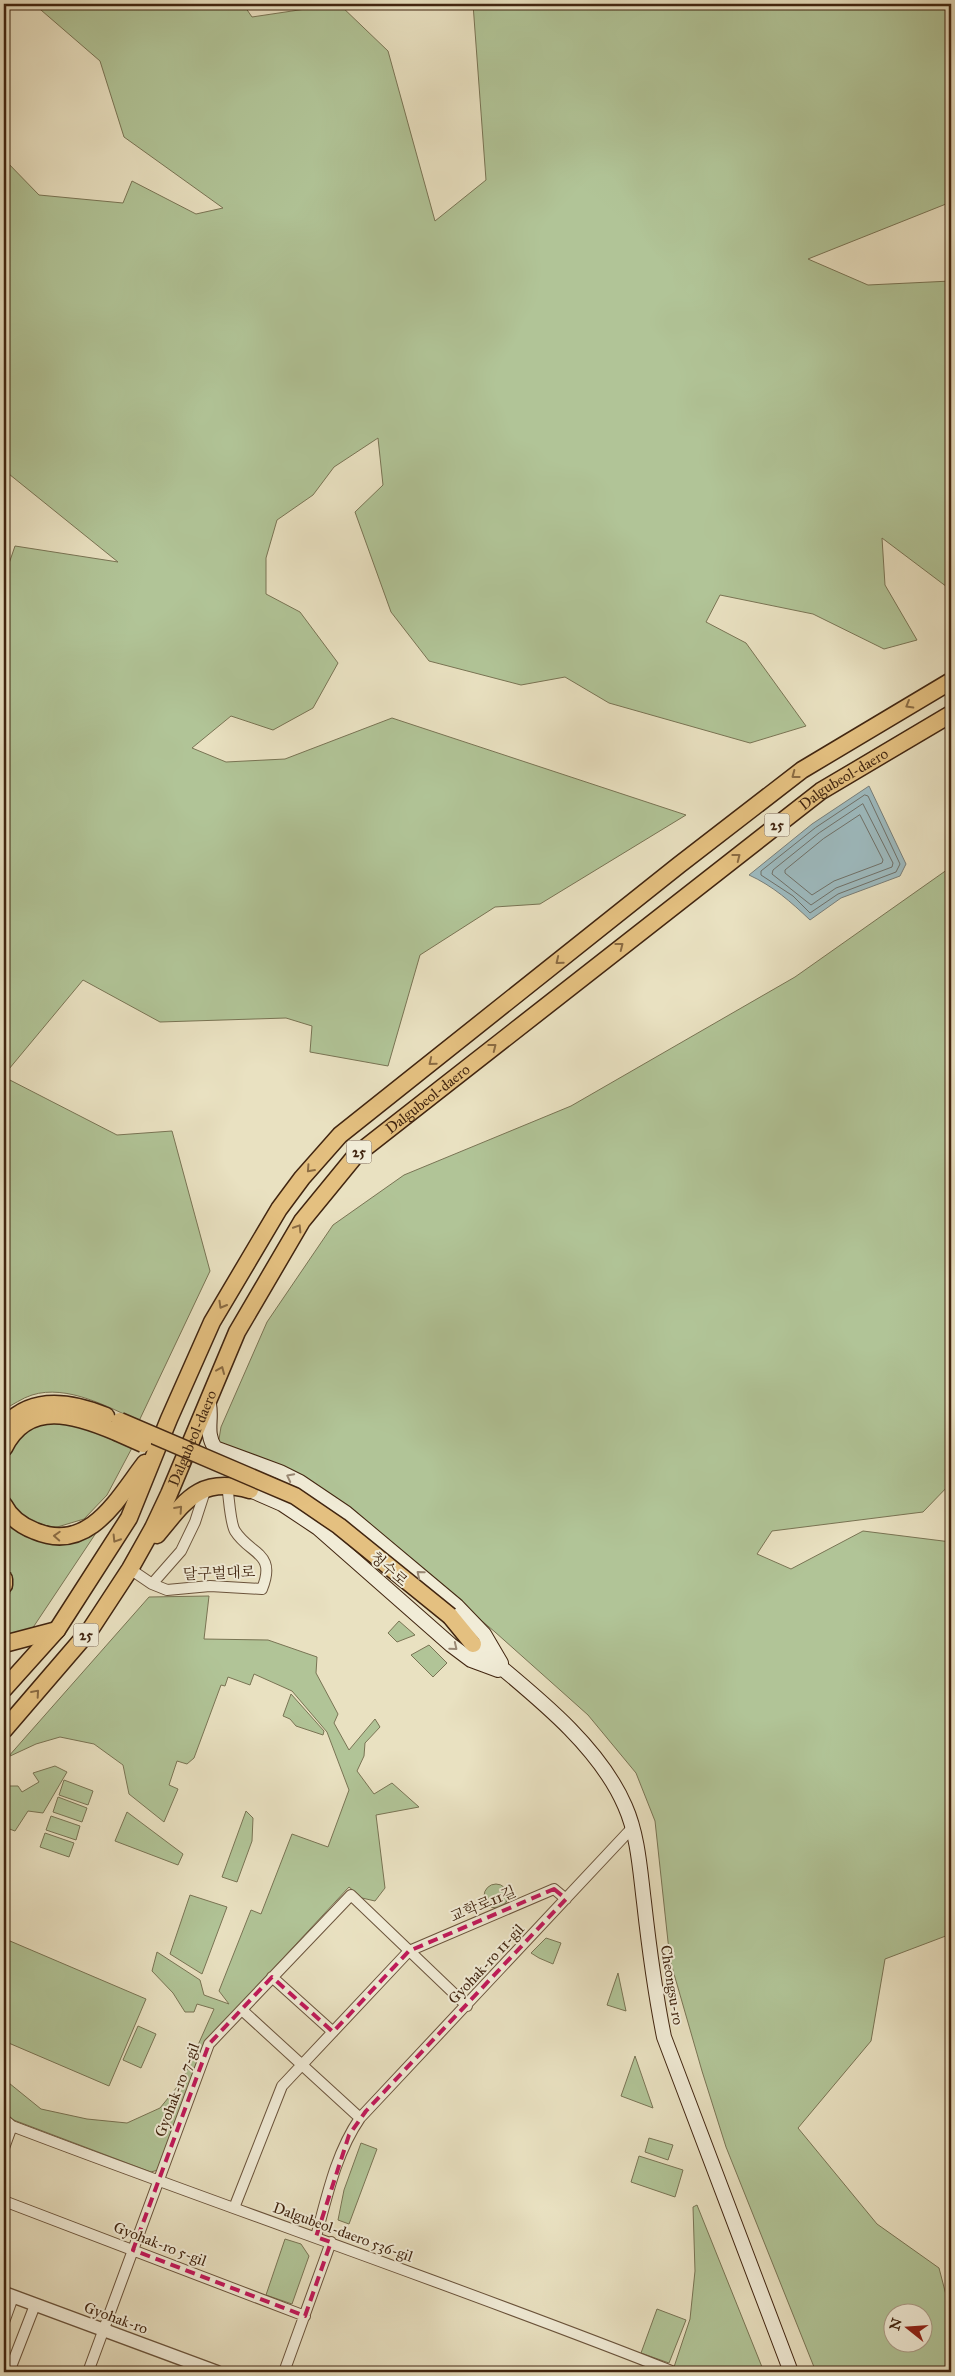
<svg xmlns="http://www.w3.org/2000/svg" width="955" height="2376" font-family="'IM FELL Great Primer','Noto Serif KR',serif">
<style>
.green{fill:#b1c497;stroke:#797454;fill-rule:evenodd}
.water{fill:#9dbabf;stroke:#787e79}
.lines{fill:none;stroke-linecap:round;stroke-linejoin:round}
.shore{stroke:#6f7068;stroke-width:1}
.minor-casing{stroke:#6b543c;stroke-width:12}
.tertiary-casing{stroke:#6b543c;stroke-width:15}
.secondary-casing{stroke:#412510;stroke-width:16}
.primary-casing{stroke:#412510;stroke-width:19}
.minor{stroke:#f1ecd7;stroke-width:10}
.tertiary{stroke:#f1ecd7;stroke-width:12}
.secondary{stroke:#f1ecd7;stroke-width:14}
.primary{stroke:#e4c080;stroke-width:16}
.primary-bridge-casing{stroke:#412510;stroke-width:19;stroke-linecap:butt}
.primary-bridge{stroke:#e4c080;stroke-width:16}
.oneway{stroke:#8a6b42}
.oneway2{stroke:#998874}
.marked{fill:none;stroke:#c2185b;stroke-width:4;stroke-dasharray:10 6;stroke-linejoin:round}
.labels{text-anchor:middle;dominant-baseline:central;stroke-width:4;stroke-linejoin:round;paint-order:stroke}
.shield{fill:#f1ecd7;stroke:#76614c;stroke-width:1}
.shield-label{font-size:14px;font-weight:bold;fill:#412510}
.street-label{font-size:15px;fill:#412510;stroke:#f1ecd7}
</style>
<rect width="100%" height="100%" fill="#e9e1c1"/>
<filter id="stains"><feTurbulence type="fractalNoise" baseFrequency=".004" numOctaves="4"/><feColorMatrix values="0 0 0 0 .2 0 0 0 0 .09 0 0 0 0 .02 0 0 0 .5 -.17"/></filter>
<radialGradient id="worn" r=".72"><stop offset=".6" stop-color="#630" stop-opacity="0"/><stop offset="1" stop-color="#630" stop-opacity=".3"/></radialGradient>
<path class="green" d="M34,4H243L252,17L339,4L388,51L435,221L486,180L473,4H951V202L808,259L868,285L951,281V590L882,538L885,585L917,640L884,649L813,614L720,595L706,622L746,643L806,726L750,743L609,703L565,677L521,685L429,661L391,612L355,512L383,485L378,438L334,467L313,495L277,520L266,558V594L300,612L338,663L313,708L273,730L231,716L192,748L226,762L285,759L392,718L686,815L540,904L495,907L420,955L388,1066L310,1052L312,1026L286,1018L160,1022L83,980L4,1075V578L15,546L118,562L4,470V159L39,195L123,203L132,181L196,214L223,208L124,137L100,61Z
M951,867V1483L923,1512L772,1531L757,1554L791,1569L863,1531L951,1542V1934L885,1959L871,2041L798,2128L877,2224L939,2268L951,2314V2372H816L726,2147L702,2071L670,1960L655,1821L636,1773L588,1715L495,1632L335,1497L218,1445L221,1427L267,1322L333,1225L404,1175L571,1106L795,977ZM892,2314H922V2344H892Z
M4,1077L117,1135L172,1131L210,1271L139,1421C108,1407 67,1384 32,1395C22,1398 13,1405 4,1409Z
M51,1421L80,1423L133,1446L107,1495L84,1519L54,1528L24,1519L5,1496L4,1460L12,1440L29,1427Z
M4,1519L16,1531L44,1542L95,1530L96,1533L32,1629L4,1637V1611L10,1593L4,1547Z
M209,1596L204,1639L268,1640L317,1657L316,1673L338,1714L334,1723L349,1750L375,1719L380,1727L365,1743L364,1756L357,1771L374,1794L392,1783L419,1807L376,1815L385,1888L375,1901L362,1898L349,1887L205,2042L158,2170L151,2172L11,2119L4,2113V2079L41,2109L87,2119L127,2123L160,2108L182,2081L214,2009L197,2004L194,2012H185L173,1993L152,1971L157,1952L200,1980L204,1995L229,2004L219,1991L251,1910L261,1914L292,1834L328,1847L349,1790L327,1732L292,1691L254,1674L250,1685L228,1677L225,1686L221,1685L194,1758L187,1764L177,1761L169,1785L178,1789L164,1822L129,1794L123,1765L94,1744L60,1737L36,1744L8,1757L149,1597Z
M399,1621L415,1635L397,1642L388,1633Z
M429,1645L447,1663L433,1677L411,1655Z
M291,1694L324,1731L323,1735L296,1726L290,1719L283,1716Z
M55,1766L67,1772L43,1813L28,1811L15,1831L4,1827V1786H18L22,1792L39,1782L33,1773Z
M64,1780L93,1791L88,1805L59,1795Z
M58,1797L87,1808L82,1822L53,1812Z
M246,1811L253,1818L252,1841L237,1882L222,1877Z
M127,1812L183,1854L178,1865L115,1841Z
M51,1816L80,1826L76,1840L46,1830Z
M45,1833L74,1843L69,1857L40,1847Z
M484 1896a12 12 0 1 1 24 0a12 12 0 1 1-24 0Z
M190,1895L227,1907L202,1974L170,1954Z
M546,1938L561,1943L553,1964L539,1958L531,1953Z
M10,1941L146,1999L109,2086L4,2041V1955Z
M618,1973L626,2011L607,2005Z
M138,2026L156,2034L141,2068L123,2060Z
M635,2056L653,2108L621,2096Z
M649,2138L673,2145L668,2160L645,2152Z
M361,2143L377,2149L349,2224L338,2220L344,2190Z
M639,2156L683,2170L675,2197L631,2182Z
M697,2205L764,2372H686L674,2367L690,2319L695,2271L693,2207Z
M285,2239L301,2244L309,2256L292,2304L266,2295Z
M657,2309L686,2320L669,2363L641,2353Z"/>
<path class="water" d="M869,786L906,864L900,876L841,898L810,920C791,902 773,886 749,875L812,824Z"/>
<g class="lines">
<path class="shore" d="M865,795L868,796L900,864L896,872L838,894L810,913L793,896L761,875V871L815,828Z
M863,804L893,863L892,867L836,888L811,905L772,874L773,870L819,833Z
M860,815L883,860L882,863L834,881L812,895L785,873V870L823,839Z"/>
<defs>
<path id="minor" d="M130,1569L152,1584L167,1590L210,1586L262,1589C277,1552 250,1555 235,1531C230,1523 229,1496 227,1485
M152,1584L181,1551L195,1522L206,1488
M272,1977L333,2032
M242,2010L360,2118
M4,2119L12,2126C232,2210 455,2285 674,2372
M4,2148L12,2126
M4,2201L305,2316
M234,2208L282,2086L409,1951L554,1889L566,1899
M316,2237C327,2196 336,2153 360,2118L632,1828
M4,2322L13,2297
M9,2372L35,2305
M88,2372L209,2044L351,1895L467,2006
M284,2372L331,2242"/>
<path id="tertiary" d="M4,2293L217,2372"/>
<path id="secondary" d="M209,1404C212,1420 205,1433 215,1448L280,1472L300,1482L346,1513L457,1606L484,1634L501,1663
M250,1490L282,1504L318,1528L451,1645L471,1660L498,1670
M473,1644C526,1689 597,1741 625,1806C638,1835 640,1870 644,1902C649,1947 655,1992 664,2037L791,2372"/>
<g id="primary">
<path d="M4,1427C31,1395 72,1402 106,1416"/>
<path d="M4,1448C28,1399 76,1415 116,1432"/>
<path d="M4,1505C10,1517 22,1526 35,1531C89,1554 118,1498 145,1463"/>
<path d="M157,1535C186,1500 200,1476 250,1490"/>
<path d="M4,1579V1585"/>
<path d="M450,1616L473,1644"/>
<path d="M4,1644L57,1630"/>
<path d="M4,1689L57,1630L129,1518L169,1419L212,1322L279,1209L302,1178L340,1135L679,865L802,770L951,681"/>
<path id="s1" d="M4,1730L90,1630L130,1569L153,1528L169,1494L237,1332L302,1221L356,1155L821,791L951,714"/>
</g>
</defs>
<use href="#minor" class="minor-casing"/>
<use href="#tertiary" class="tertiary-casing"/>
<use href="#secondary" class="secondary-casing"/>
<use href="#primary" class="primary-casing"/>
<use href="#minor" class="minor"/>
<use href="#tertiary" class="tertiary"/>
<use href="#secondary" class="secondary"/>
<use href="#primary" class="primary"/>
<defs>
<path id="primary-bridge" d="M120,1421L295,1496L339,1526L450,1616
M116,1432L143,1444"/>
</defs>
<use href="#primary-bridge" class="primary-bridge-casing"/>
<use href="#primary-bridge" class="primary-bridge"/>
</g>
<defs><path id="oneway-chevron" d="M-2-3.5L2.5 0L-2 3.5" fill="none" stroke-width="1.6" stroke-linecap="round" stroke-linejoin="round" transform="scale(1.25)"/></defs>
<g class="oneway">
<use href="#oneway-chevron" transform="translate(909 705) rotate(150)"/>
<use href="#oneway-chevron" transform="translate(795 775) rotate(143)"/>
<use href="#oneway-chevron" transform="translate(737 857) rotate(-38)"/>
<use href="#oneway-chevron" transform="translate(620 946) rotate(-38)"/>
<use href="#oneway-chevron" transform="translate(559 961) rotate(141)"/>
<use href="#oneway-chevron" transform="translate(493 1047) rotate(-38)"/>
<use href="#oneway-chevron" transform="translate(432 1062) rotate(141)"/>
<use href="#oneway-chevron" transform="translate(310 1169) rotate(132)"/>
<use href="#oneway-chevron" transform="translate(298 1228) rotate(-58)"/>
<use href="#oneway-chevron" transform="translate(222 1305) rotate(120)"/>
<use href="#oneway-chevron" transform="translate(221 1370) rotate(-67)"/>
<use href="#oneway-chevron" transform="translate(179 1509) rotate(-48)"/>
<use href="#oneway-chevron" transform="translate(57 1536) rotate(-177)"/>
<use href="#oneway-chevron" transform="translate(116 1539) rotate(122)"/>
<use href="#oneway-chevron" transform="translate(36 1693) rotate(-49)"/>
</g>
<g class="oneway2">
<use href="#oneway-chevron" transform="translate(290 1477) rotate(-153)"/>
<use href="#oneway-chevron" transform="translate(420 1574) rotate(-140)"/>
<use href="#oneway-chevron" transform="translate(454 1647) rotate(39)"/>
</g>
<path class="marked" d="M554,1889L566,1899L366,2111L349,2135L316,2237L331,2242L305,2316L133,2250L209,2044L272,1977L333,2032L409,1951Z"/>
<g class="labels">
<g class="shield">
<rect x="764.5" y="813.5" width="25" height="23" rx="4"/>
<rect x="346.5" y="1140.5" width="25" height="23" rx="4"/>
<rect x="73.5" y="1623.5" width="25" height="23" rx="4"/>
</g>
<g class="shield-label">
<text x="777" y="825">25</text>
<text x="359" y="1152">25</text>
<text x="86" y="1635">25</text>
</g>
<g class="street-label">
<text stroke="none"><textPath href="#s1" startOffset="1295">Dalgubeol-daero</textPath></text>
<text stroke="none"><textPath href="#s1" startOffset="770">Dalgubeol-daero</textPath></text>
<text stroke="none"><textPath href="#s1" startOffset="350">Dalgubeol-daero</textPath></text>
<text transform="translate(389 1569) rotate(41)">청수로</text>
<text transform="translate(219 1573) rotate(-2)">달구벌대로</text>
<text transform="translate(483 1904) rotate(-23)">교학로11길</text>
<text transform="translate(486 1964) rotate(-47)">Gyohak-ro 11-gil</text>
<text transform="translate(672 1985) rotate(81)">Cheongsu-ro</text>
<text transform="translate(177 2090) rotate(-69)">Gyohak-ro 7-gil</text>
<text transform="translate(343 2232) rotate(20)">Dalgubeol-daero 536-gil</text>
<text transform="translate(160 2244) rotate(21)">Gyohak-ro 5-gil</text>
<text transform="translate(116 2318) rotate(20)">Gyohak-ro</text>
</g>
</g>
<rect width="955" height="2376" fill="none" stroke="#e9e1c1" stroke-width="20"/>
<rect x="5" y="5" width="945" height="2366" fill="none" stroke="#412510" stroke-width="2.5"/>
<rect x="10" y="10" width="935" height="2356" fill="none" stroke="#412510"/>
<g transform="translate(908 2328) rotate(287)"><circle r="24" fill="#f1ecd7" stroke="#ab9c87"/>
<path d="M0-4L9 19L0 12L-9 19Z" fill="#8f2418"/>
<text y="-8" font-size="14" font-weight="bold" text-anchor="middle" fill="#412510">N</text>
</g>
<rect width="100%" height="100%" filter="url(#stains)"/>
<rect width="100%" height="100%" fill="url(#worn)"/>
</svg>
